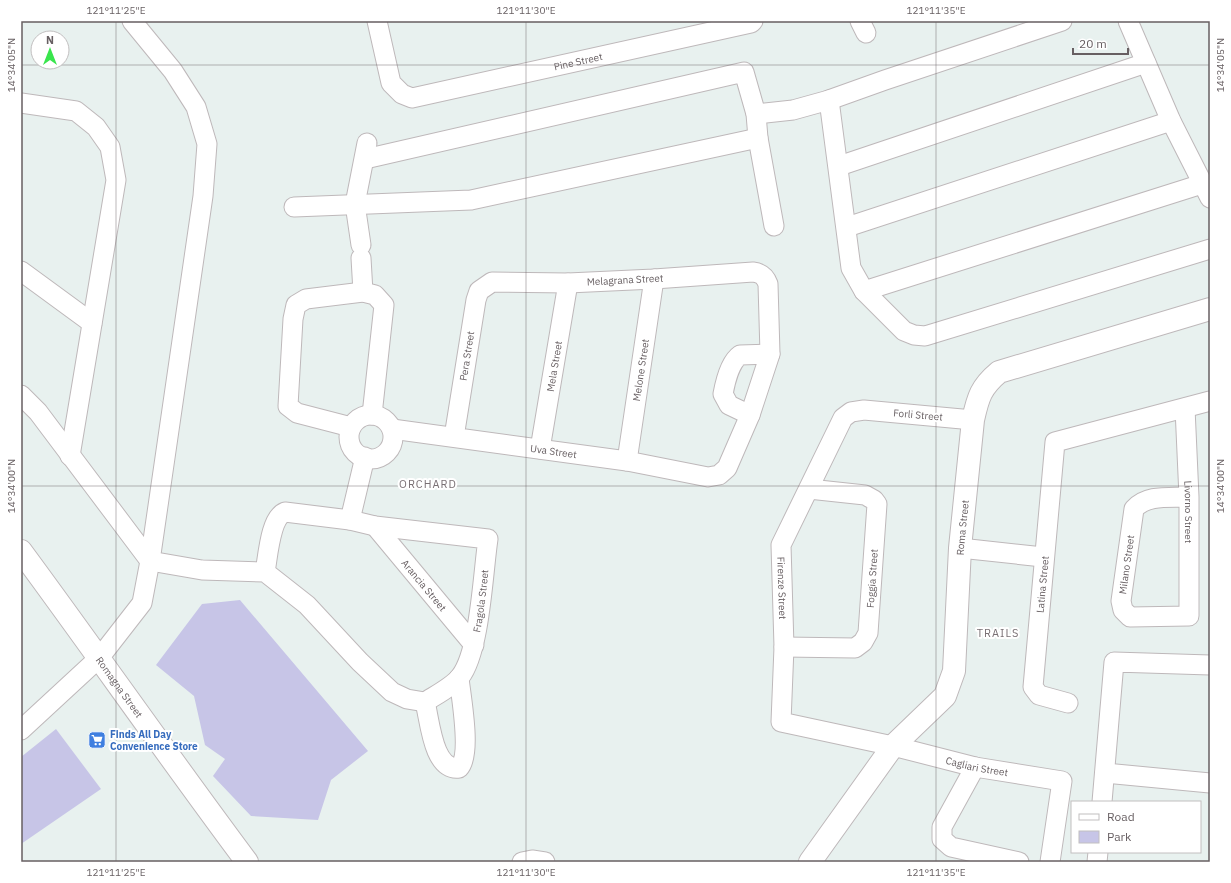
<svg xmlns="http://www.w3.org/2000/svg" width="1231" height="883" font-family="'IBM Plex Sans',sans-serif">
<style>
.green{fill:#c7c5e7}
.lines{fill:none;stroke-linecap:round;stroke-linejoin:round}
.minor-casing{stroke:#beb8ba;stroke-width:21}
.tertiary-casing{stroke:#beb8ba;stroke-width:24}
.minor{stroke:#fff;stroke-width:19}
.tertiary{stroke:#fff;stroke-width:22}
.ticks{fill:none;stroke:#675f62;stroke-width:1;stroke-opacity:0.45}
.labels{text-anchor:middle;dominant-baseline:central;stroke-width:4;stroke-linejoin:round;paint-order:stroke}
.street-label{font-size:10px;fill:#675f62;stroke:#fff}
.shop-label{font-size:10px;font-weight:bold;fill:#366cbe;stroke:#fff;text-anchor:start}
.neighbourhood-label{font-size:11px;letter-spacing:1px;fill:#797074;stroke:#fff}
.neatline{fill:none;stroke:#675f62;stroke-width:1.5}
.ticks-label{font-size:10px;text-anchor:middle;fill:#675f62}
</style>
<rect width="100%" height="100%" fill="#e8f1ef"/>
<path class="green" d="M240,600L368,751L331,780L318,820L251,816L213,776L225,759L205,745L194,696L156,665L202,604Z
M56,729L101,789L21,844V757Z"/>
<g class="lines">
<defs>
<g id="minor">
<path id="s1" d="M377,21L391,83L402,94L412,98L751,23L753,21"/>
<path d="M860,21L866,33"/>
<path d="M1128,21L1171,121L1210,198"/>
<path d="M829,100L851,268L864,291L904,331L914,335L925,336L1210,249"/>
<path d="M21,103L76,111L96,127L110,147L116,180L70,456"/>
<path d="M756,114L793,110L829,100L885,80L1062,21"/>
<path d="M365,159L744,72L756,114L758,138L774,226"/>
<path d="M839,166L1146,63"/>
<path d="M294,207L471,200L758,138"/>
<path d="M847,227L1171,121"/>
<path d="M361,245L355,204L367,143"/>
<path d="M361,258L363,292"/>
<path d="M21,271L92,323"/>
<path d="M864,291L1202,184"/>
<path id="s2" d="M21,395L38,412L150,561L202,570L265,572L307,605L360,662L392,692L407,699L425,702C436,695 452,687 460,677C480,652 483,572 488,539L375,526L350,520L285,512C270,518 268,557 265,572"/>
<path id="s3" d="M1185,408L1189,497V616L1130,617L1123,610L1121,601L1134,509C1147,494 1170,498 1189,497"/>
<path d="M750,415L729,405L723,394C725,383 730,362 740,355L770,354"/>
<circle cx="371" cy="437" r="22"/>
<path id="s4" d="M973,420L864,410L851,412L843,418L781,545L784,647L781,722L893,746L975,767L1062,781L1050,862"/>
<path d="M351,427L297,413L288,406L293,319L296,305L306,299L363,292L375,295L384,305L372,415"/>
<path id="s5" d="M392,429L627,461L708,477L719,475L727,468L750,415L770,354L768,284C765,276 761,273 753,272L654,279L568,283L492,282L479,291L476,300L454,437"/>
<path id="s6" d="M540,449L568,283"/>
<path id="s7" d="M627,461L654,279"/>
<path d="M350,520L365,457"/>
<path id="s8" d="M375,526L474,645"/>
<path d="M960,548L1043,557"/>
<path id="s9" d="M784,647L855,648L863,642L868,633L877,504L874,500L865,495L809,489"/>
<path d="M425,702C430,721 433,771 459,768C472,755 461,697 459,678"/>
<path id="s10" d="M1068,703L1039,695L1033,687L1055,442L1210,401"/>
<path d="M21,730L100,657L142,603L150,561L203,196L207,144L196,107L173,71L132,21"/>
<path d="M975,767L942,827V839L951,847L1019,862"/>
<path d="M1105,773L1210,783"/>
<path d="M1102,802L1114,662L1210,665"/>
<path d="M522,862L532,860L545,862"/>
<path d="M1097,862L1098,852"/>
</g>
<g id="tertiary">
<path id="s11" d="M21,551C97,654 170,759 247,862"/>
<path id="s12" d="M810,862L893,746L945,696L954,671L960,548L973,420C978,397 981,387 999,372L1210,309"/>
</g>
</defs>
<use href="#minor" class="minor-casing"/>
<use href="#tertiary" class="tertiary-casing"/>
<use href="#minor" class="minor"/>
<use href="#tertiary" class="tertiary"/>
</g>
<path class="ticks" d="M116,21V862M526,21V862M936,21V862M21,65H1210M21,486H1210"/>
<defs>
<symbol id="supermarket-square" viewBox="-11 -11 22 22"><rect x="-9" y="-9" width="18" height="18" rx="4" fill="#3f7fe0" stroke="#fff"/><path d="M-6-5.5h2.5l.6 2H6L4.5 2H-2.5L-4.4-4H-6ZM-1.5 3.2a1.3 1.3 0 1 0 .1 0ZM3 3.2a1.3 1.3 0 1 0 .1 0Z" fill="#fff"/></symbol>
</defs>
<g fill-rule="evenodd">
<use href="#supermarket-square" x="87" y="730" width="20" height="20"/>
</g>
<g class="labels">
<g class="street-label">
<text stroke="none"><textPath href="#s1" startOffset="260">Pine Street</textPath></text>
<text transform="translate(625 280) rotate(-3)">Melagrana Street</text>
<text transform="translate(467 356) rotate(-81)">Pera Street</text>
<text stroke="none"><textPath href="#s6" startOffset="84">Mela Street</textPath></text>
<text stroke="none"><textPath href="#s7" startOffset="92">Melone Street</textPath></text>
<text transform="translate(918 415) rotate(5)">Forli Street</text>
<text stroke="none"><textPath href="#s5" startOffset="163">Uva Street</textPath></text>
<text stroke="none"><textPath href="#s3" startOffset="104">Livorno Street</textPath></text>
<text stroke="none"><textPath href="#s12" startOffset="385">Roma Street</textPath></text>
<text stroke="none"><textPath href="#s3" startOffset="323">Milano Street</textPath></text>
<text stroke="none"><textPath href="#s9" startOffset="146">Foggia Street</textPath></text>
<text stroke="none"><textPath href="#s10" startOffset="143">Latina Street</textPath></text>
<text stroke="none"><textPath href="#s8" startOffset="77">Arancia Street</textPath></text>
<text stroke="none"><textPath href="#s4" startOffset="317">Firenze Street</textPath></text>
<text stroke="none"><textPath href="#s2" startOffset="659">Fragola Street</textPath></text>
<text stroke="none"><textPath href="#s11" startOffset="168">Romagna Street</textPath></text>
<text stroke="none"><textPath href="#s4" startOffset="652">Cagliari Street</textPath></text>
</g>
<g class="shop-label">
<text x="110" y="734">Finds All Day<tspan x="110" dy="12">Convenience Store</tspan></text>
</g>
<g class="neighbourhood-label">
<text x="428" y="484">ORCHARD</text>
<text x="998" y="633">TRAILS</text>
</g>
</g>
<rect width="1231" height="883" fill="none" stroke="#ffffff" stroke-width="44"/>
<rect x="1071" y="801" width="130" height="52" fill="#ffffff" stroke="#c2bfc0"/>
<rect x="1079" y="814" width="20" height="6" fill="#ffffff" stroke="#c2bfc0"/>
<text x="1107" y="821" font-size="12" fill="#675f62">Road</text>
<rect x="1079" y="831" width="20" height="12" fill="#c7c5e7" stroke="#c2bfc0"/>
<text x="1107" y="841" font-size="12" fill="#675f62">Park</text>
<g transform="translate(50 50)"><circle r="19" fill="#ffffff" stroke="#c2bfc0"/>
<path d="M0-3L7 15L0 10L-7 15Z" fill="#39e54d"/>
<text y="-6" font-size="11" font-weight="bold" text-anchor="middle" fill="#675f62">N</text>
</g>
<path d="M1073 48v6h55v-6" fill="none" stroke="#675f62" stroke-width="2"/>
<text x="1079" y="48" font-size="12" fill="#675f62" stroke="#ffffff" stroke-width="3" paint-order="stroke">20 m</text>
<rect x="22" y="22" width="1187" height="839" class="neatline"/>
<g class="ticks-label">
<text x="116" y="14">121°11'25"E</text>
<text x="526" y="14">121°11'30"E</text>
<text x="936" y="14">121°11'35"E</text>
<text transform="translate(11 65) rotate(-90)" y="4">14°34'05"N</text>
<text transform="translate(1220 65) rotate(-90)" y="4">14°34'05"N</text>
<text transform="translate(11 486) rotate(-90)" y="4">14°34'00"N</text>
<text transform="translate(1220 486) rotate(-90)" y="4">14°34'00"N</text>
<text x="116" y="876">121°11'25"E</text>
<text x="526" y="876">121°11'30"E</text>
<text x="936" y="876">121°11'35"E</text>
</g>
</svg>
